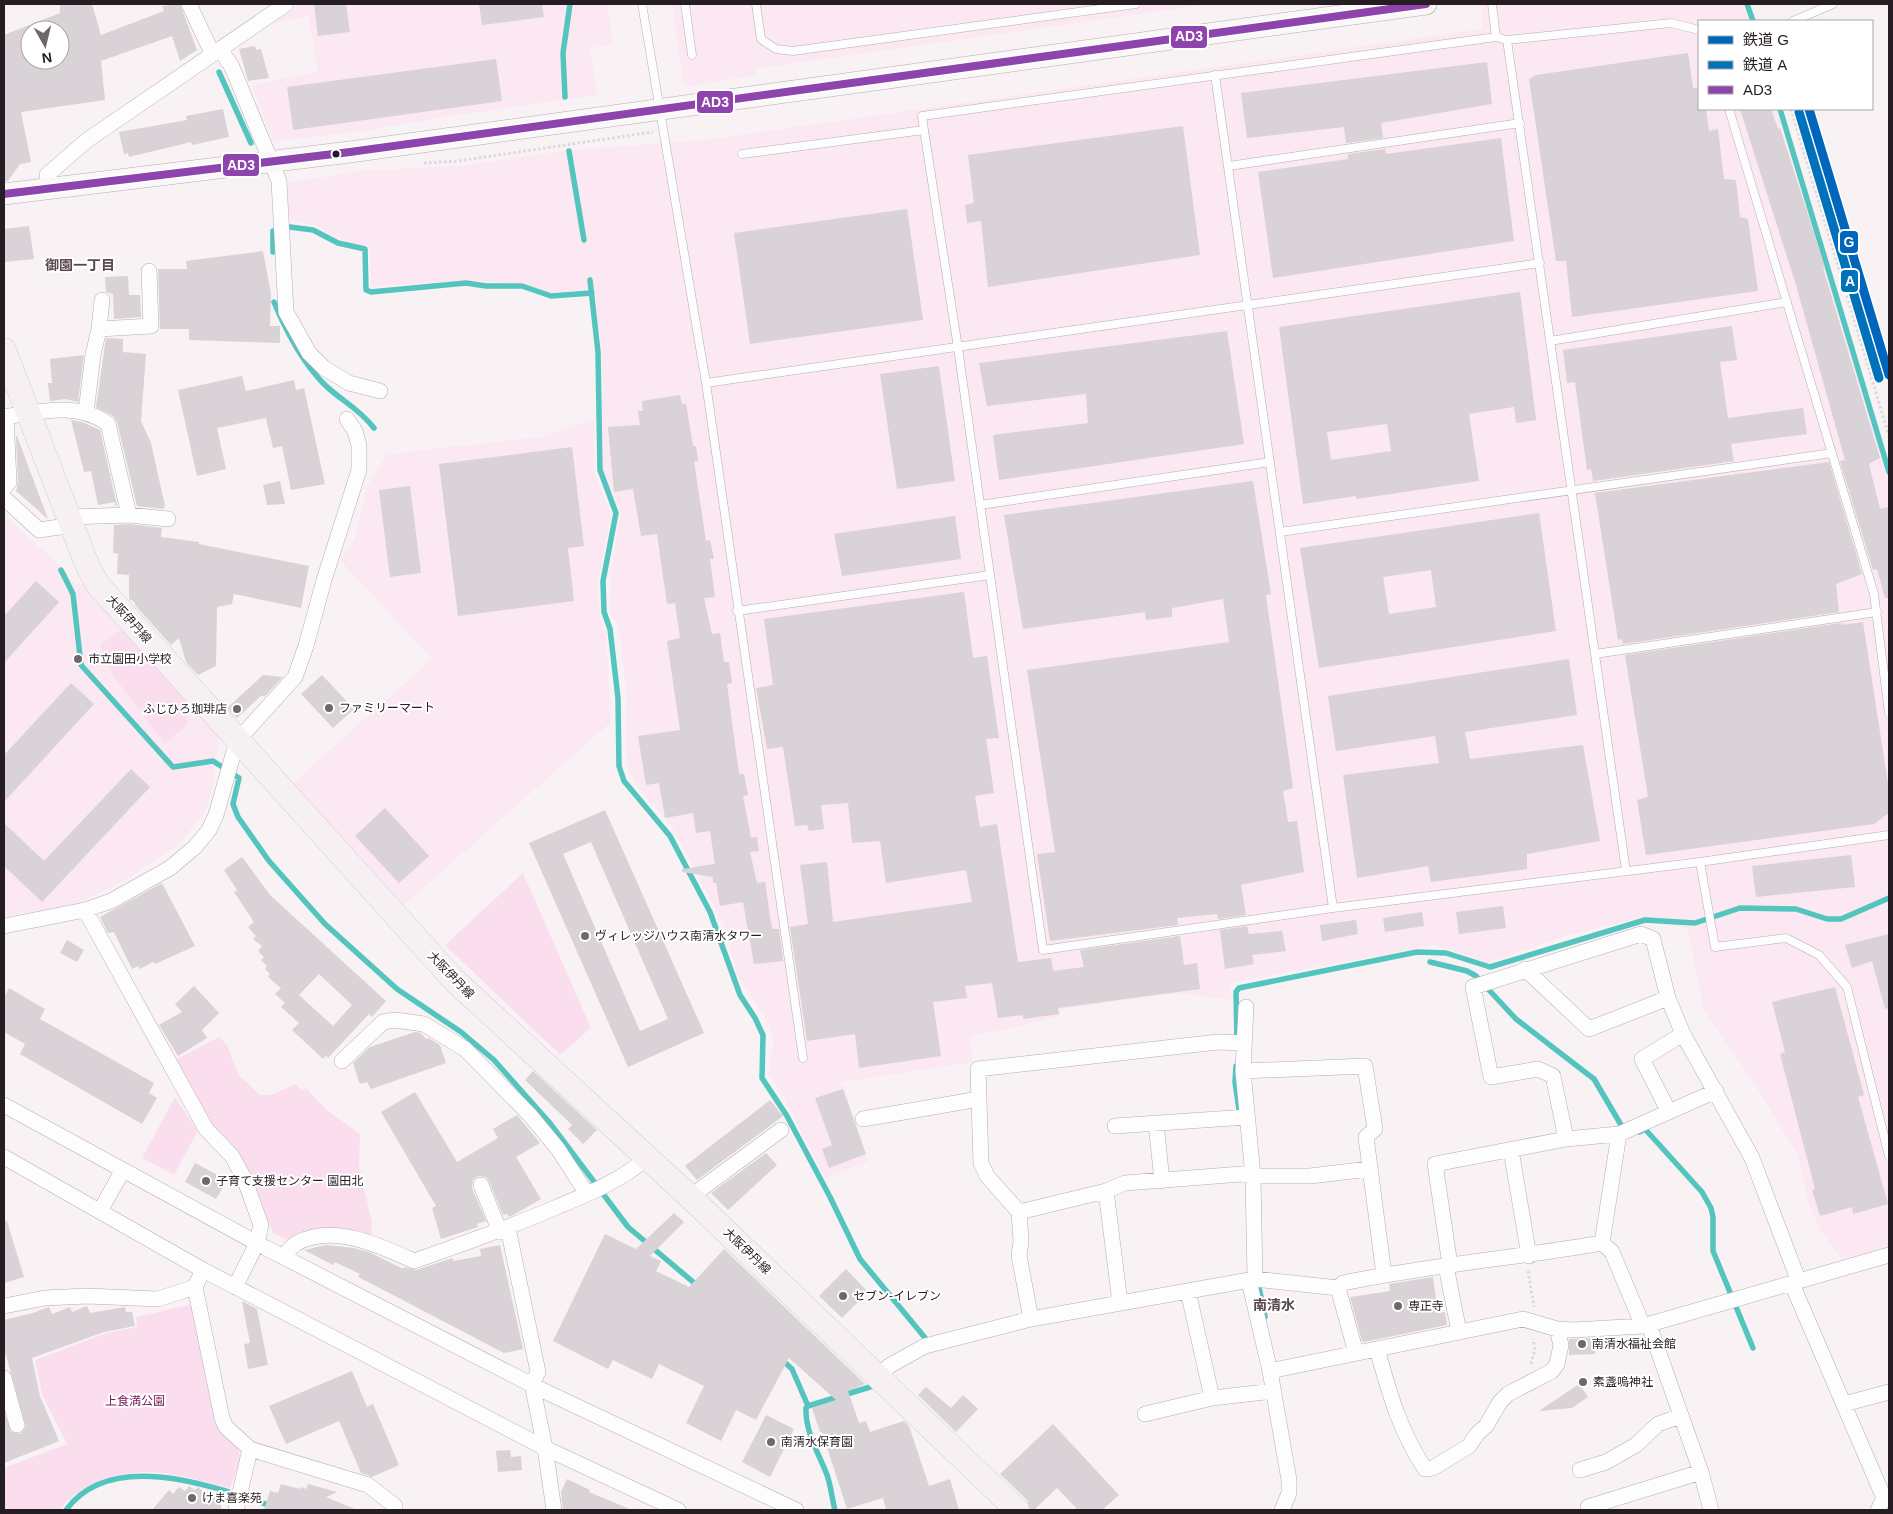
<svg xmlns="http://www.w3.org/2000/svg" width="1893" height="1514" font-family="Arial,'Noto Sans JP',sans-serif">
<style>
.built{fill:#fbe8f2}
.green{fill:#fbdeee}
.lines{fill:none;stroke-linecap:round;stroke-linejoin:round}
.stream{stroke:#54c4bf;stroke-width:5.5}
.building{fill:#d9d2d6;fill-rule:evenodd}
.service-casing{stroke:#b3adb0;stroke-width:9}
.minor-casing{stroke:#b3adb0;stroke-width:16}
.secondary-casing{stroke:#b3adb0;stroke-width:22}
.primary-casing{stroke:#d1cdcf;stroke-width:25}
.path{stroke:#dcd9db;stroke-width:3;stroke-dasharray:2.5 2.5;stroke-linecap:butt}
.service{stroke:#fefdfe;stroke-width:8}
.minor{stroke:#fefdfe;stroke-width:15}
.secondary{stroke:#faf7f8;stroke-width:21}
.primary{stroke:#f6f0f3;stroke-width:24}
.bus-1-casing{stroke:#fff;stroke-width:11}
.bus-1{stroke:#8e44ad;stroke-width:8}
.rail-1-casing{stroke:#fff;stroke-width:12}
.rail-2-casing{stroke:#fff;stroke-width:12}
.rail-1{stroke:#0065bd;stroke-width:9}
.rail-2{stroke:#0072ba;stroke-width:9}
.bus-dot{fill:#251d21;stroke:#fff;stroke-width:2}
.poi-dot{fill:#6f686b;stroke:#fff;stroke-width:2}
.labels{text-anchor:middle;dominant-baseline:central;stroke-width:4;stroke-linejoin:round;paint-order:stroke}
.street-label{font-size:12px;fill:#251d21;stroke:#fff}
.poi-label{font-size:12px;fill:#251d21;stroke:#fff;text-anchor:start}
.park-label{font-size:12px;fill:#771558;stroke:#fff}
.neighbourhood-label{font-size:14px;font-weight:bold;fill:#5a4752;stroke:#fff}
.line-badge{stroke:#fff;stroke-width:2}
.badge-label{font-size:14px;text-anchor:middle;font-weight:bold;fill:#fff}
</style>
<rect width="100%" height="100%" fill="#f8f2f5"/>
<path class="built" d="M302,4H607L613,44L590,48L597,95L443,117L365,131L274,141L251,85L318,72L308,16L271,24Z
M672,4H1210L754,69L755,75L684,87Z
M1480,4H1740L1748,15L1750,21H1699V109H1776L1889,478V1246L1843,1261L1821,1231L1810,1208L1798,1156L1754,1083L1704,1010L1687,927L1657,924L1645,917L1565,936L1489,963L1435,945L1230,983L1232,1000L1181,993L1136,998L1060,1010V1017L969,1037L973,1062L842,1082L868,1161L825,1179L780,1090L768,1074L774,1040L765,1018L737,974L723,923L670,823L640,790L628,769L625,737L627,696L619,629L610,612L611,568L621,513L603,470L602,351L594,290L552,293L524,284L466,280L371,287L369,246L356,245L331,235L315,225L290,220L287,183L361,171L458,166L562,151L712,139L1483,29Z
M594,419V473L611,513L598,583L600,618L606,634L611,722L404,905L293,783L432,659L341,561L355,539L367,487L387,454L542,437Z
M4,515L62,568L75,585L85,583L219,734L213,789L204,813L179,844L124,881L74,905L4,916Z"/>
<path class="green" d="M122,630L183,696L188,724L165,744L112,674L100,644Z
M523,873L591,1028L560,1055L445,945Z
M219,1037L227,1045L238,1074L260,1095H271L296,1084L302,1091L306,1088L327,1110L360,1134L359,1166L372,1223L371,1237L289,1241L273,1233L241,1156L231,1143L211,1124L177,1062V1059Z
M175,1097L198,1131L174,1175L142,1158Z
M193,1304L241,1459L230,1488C204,1482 173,1472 146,1472C115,1473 78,1484 60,1510H4V1468L67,1444L42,1395L35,1360L106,1333L137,1327L136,1317Z"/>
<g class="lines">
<path class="stream" d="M1747,4L1753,21
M219,72L251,143
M565,97L563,53L570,4
M1780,109L1889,472
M569,151L584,240
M290,227L313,230L338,243L365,249L366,290L371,292L466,283L486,286H522L551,296L592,293
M273,231V252
M590,280L598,352L600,470L616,513L603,581L604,612L610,629L618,698L619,766L624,781L670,836L710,912L740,995L755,1018L763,1035L762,1078L787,1116L830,1197L860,1259L926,1339
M274,302C286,331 300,359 322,382C339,400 357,406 374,428
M61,570L73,594L81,665L173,767L213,761L239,778L233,804L238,817L269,861L325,924L397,989L461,1032L494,1060L549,1122L628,1227L699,1287
M1430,962L1467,971L1476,976L1516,1019L1594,1079L1624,1130
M1237,1041L1236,992L1239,988L1417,952L1446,953L1490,967L1645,920L1695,923L1740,908L1796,909L1827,919H1841L1889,898
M1236,1066L1235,1082L1240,1116
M1639,1132L1645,1129L1702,1192L1711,1208L1713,1217V1251L1753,1348
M1258,1282L1265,1317
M781,1359L792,1369L808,1406L806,1408C805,1432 819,1454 827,1475C831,1486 832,1499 835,1510
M808,1406L870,1387
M66,1510C113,1445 223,1490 283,1510"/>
</g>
<path class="building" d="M60,4H92L101,35L164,11L162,6L180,4L197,50L180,61L172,36L101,61L105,100L21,112L31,162L20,164L8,181H4V35L60,13ZM30,30H60V60H30Z
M314,4H346L350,32L318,36Z
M479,4H542L544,17L482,25Z
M255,46L256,50L261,49L269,78L248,81L239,49Z
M1688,53L1693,88H1699V109H1706L1709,131L1718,129L1724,179L1736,180L1740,217L1748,219L1758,291L1572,317L1566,261H1556L1529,79L1536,75Z
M496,59L502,101L293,130L287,87Z
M1487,62L1492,104L1381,123L1383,138L1346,143L1344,127L1247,138L1241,93Z
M223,109L229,137L192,145L191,142L129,157L128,153L124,154L119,132L187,120L186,116Z
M1740,109H1771L1778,129L1780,128L1825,267L1823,268L1880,458L1869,464L1880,509L1889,507V598H1885L1877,569L1873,570L1840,461L1845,460L1796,285Z
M1183,126L1200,255L988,287L981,221L967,223L965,205L974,203L968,155Z
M1501,138L1514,241L1273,278L1258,172L1348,159V154L1385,149L1386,154Z
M907,209L923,320L750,344L734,233Z
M29,226L34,259L4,262V229Z
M263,251L271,294L270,326H280V343L189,340V329H160L158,269H187L186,261Z
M128,276L129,295H140L141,317L114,319L113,294L106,292L105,277Z
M1520,292L1536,420L1516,423L1514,407L1469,414L1479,481L1356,499V496L1303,504L1279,327ZM1387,424L1391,451L1331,460L1327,432Z
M1732,326L1737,360L1720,362L1728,418L1803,408L1807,434L1731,444L1734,461L1593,481L1591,469L1587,470L1575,382L1567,383L1563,350Z
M1227,331L1244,444L999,480L993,435L1088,423L1086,394L987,406L979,363Z
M106,338L123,339V352L146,354L141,421L151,443L165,506L163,509L137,506L117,422L113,416L96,407Z
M84,355L78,402L66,399L50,401L48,383H52L50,359Z
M939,366L955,481L897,489L880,374Z
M242,376L246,391L294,380L296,390L304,388L325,484L291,490L282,446L273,448L266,418L217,428L226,469L197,476L178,390Z
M680,395L682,404H686L693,446H696L698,461H694L706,541L710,540L714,559H710L715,597L704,598L712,634L720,633L724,662H729L732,683L727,684L739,774H744L748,795L743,796L751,838L757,837L759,851L750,852L757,883L765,882L771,923L773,929H779L783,961L754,964L743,902L720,906L716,883H713V877L682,872V869L715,864L710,831L696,833L693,813L665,818L659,783L646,785L638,736L680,730L667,641L680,638L675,603L667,604L657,534L641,536L633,489L614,492L608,427L640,425L638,411H643L642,401Z
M71,420L82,422L100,430L117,506H115V502L98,505L91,471L84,472Z
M16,436H17L48,519L16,491L18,482Z
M572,447L584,546L568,548L574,601L458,616L439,464Z
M1829,462L1862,574L1836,584L1839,612L1623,644L1622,639L1618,640L1595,493Z
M280,481L285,504L267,505L263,485Z
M1253,481L1271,594L1266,595L1293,788L1283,791L1288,822L1297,821L1304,872L1241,885L1246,915L1218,919L1217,914L1177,918L1178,925L1050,941L1037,854L1055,852L1027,670L1229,642L1223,599L1172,608V617L1146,620L1145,612L1023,629L1004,515Z
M410,486L421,573L390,577L379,490Z
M1539,513L1556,631L1319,668L1300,548ZM1431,570L1436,607L1389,614L1383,577Z
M955,516L961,559L842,576L834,534Z
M129,524L162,528L161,537L199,542V544L309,566L301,608L234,594L232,604L217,607L216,666L198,675L186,662L179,638L171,645L135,605V602L129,599V575L117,574L118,554L113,553L114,525Z
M36,581L59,602L4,663V616Z
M964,592L973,658L987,656L999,738L986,739L994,793L975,796L980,827L997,824L1018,962L1051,958L1053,971L1084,967L1080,950L1180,936L1184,965L1197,963L1200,989L1058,1008L1059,1014L1023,1019V1015L998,1018L992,983L965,986L967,998L933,1002L941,1056L859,1068L855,1034L807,1041L790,927L808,924L800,865L827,862L833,922L972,902L966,870L886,883L880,841L852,843L848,803L821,805L824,829L809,831L807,825L795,826L783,747L767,749L756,688L773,685L764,619Z
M1863,622L1889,790V813L1874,824L1646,855L1637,800L1648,797L1625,655L1841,623V625Z
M1569,659L1577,715L1465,732L1470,759L1583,745L1600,841L1527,854V869L1431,882L1428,866L1357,878L1343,775L1439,763L1435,736L1336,751L1328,696Z
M263,675L283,677L264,697L262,695L237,718L227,708Z
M322,675L354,709L333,728L301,694Z
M71,683L94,704L4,802V755Z
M131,769L150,787L42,902L4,866V823L44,861Z
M385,808L429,856L399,883L355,836Z
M605,810L704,1033L628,1067L529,843ZM591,842L668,1019L640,1031L563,854Z
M1851,855L1855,887L1756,897L1752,866Z
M242,857L270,895L386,1001L372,1017L369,1014L328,1058L326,1055L323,1059L292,1030L299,1023L281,1007L285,1003L275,994L281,988L268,977L270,974L265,969L267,966L261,960L264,957L258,951L262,946L253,939L256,936L248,927L254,922L234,892L237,890L224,870ZM319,974L352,1005L333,1026L299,995Z
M162,883L195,946L155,964L153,962L140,969L138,966L132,969L114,932L108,933L100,917Z
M1503,906L1506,928L1459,934L1456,912Z
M1422,912L1424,926L1385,932L1383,918Z
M1356,920L1358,934L1322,941L1320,925Z
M1247,926L1249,934L1282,931L1286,951L1252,955L1254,964L1225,969L1220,930Z
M1889,934V1008L1885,1009L1872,961L1852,968L1845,945Z
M67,940L84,950L77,962L60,953Z
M194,986L219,1013L202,1030L207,1038L178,1056L159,1025L182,1012L175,1004Z
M1835,987L1864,1095L1858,1097L1888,1204L1853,1214L1852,1207L1820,1216L1812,1190L1815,1189L1780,1054L1785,1052L1772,1002Z
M9,988L45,1009L40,1019L154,1083L149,1093L157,1098L142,1124L20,1054L25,1044L4,1032V997Z
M415,1032L421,1033L426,1039L429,1038L440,1045L446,1063L371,1089L367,1082L361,1084L359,1082L353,1063L370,1047Z
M533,1071L597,1130L583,1144L568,1129L572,1125L525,1080Z
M843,1089L866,1154L829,1168L822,1149L832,1145L815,1098Z
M415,1092L457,1162L498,1138L493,1129L517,1115L540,1143L516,1157L541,1199L515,1214L509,1217L507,1214L503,1215L489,1181L486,1177L478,1176L473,1180L472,1188L486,1221L477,1224L478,1227L441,1239L432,1208L436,1206L381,1112Z
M770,1100L783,1116L697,1180L685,1166Z
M766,1153L777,1165L728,1210L711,1193Z
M195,1163L227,1180L216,1199L185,1182Z
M674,1213L684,1222L650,1256L661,1261L656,1271L689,1287L724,1249L865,1384L848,1391L859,1423L866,1421L870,1432L904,1421L909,1426L929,1486L950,1479L959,1510H886L883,1498L847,1509L822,1432H820L812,1408L836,1400L789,1358L756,1420L736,1410L721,1441L686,1423L704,1386L659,1364L652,1379L613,1360L608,1369L553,1341L605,1234L636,1249Z
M7,1221L24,1277L4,1283V1222Z
M326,1245L354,1248L369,1252L403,1269L404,1267L416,1270L453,1258V1261L481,1256L480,1249L500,1245L523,1349L504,1353L368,1282L358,1277L360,1274L335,1262L333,1265L304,1250Z
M846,1269L868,1292L842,1318L819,1296Z
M1433,1277L1438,1313L1445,1312L1447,1325L1364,1342L1362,1341L1350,1297L1390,1291L1389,1284Z
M242,1301L257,1309L268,1365L248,1369L244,1344L250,1343Z
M87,1306L90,1313L125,1307L126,1312H132L135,1326L104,1332L32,1358L40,1396L59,1441L4,1463V1412L11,1432L20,1434L26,1427L4,1348V1320L33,1313L49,1307L52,1314L70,1307L72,1312Z
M1595,1338V1354L1569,1355V1339Z
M352,1371L367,1407L373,1404L399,1465L372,1477L361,1473L339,1421L286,1444L269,1406Z
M1579,1384L1588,1397L1572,1408L1539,1411Z
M926,1387L951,1408L963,1395L978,1409L956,1432L918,1395Z
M766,1415L794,1429L770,1477L742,1462Z
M1053,1424L1119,1495L1102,1510H1078L1057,1488L1034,1510H1030L1027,1500L1000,1474Z
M510,1450L511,1457L521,1456L522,1470L498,1472L496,1451Z
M567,1479L590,1490L589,1492L632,1510H563L561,1492Z
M281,1484L300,1489L301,1487L306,1489L308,1484L337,1492L326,1497L357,1510H264L270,1491L278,1493Z
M189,1486L195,1490L198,1487L209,1497H221V1510H152L169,1490L173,1494L179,1487L185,1491Z"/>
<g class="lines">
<defs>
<path id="service" d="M642,4L706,383L803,1058
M685,4L692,55
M756,4L761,39L776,49L793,51L1136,4
M1492,4L1496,37
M1793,21L1833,4
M1507,40L1626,871
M1215,75L1333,908
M1729,109L1874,594L1889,713
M924,130L958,348L1043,950L1333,908L1700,862L1889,835
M742,154L924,130L922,116L1496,37L1507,40L1671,23L1699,30
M1229,166L1520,123
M1550,341L1787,302
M706,383L1540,263
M980,505L1270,462
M1280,532L1832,453
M737,611L990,575
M1595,654L1877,612
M1700,862L1715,947L1786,938L1819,955L1847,987L1889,1156"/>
<path id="minor" d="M189,4L212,53
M220,49L232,67L279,181L286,312L309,353L324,368L349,383L380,391
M47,188V175L86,141L286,4
M102,300L99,329L151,326L149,271
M86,412L93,355L99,329
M4,417C38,412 78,401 108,424L129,515
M4,488L9,482L6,416
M4,498L39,530L73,525
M70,517L129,515L168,519
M85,910L206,1129L232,1156L244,1178L261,1225L257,1243L235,1287
M4,926L85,910L111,901L170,868L195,847L209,830L216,815L237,741L295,677L306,646L324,580L359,470V445L355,431L347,419
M1525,969L1589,1029L1668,998
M1246,1007L1243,1071L1253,1176L1255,1279
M342,1061L383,1022L395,1020L424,1024L465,1049L530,1115L558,1149L587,1194
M1243,1071L1365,1066L1375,1129L1366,1137L1384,1275
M4,1105L266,1248L540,1389L796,1510
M1669,1112L1642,1059L1683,1034
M863,1119L979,1099
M1156,1123L1162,1181
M1115,1126L1247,1117
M1619,1134L1716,1091
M1566,1139L1553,1076L1538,1069L1491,1077L1473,987L1641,934L1653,939L1668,998L1683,1034L1752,1158L1799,1282
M1511,1150L1529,1256
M4,1157L203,1270L545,1448L678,1510
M481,1185L500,1232
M1106,1191L1120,1303
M690,1197L781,1130
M100,1211L123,1170
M1019,1212L1106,1191L1125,1183L1242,1174L1253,1176H1310L1369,1169
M508,1228L538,1372L532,1384L545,1448L554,1510
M283,1256C287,1252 292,1246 297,1243C333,1223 381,1246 414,1261C463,1244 510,1227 557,1207C588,1194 620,1181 647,1158
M1450,1265L1435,1164L1566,1139L1619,1134L1602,1243
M1446,1266L1459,1332
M203,1270L195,1287L222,1418L226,1427L250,1449L368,1485L395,1506
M1249,1281L1270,1371L1289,1480V1493L1282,1510
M1792,1284L1884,1498L1878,1510
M1338,1288L1356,1353
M1188,1291L1212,1398
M4,1306L45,1298L87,1296L158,1299L195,1287
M1031,1319L1019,1256L1021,1241L1019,1212L987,1176L981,1163L978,1069L1218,1042L1243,1043
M1649,1325L1701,1472L1711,1510
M1377,1349C1390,1395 1399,1429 1425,1469L1433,1468L1469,1446L1477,1434L1486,1426L1500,1402L1508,1394L1552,1371L1557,1364L1561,1345L1557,1329
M1270,1371L1523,1319L1557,1329L1573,1330L1643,1326L1889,1255
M878,1377L889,1366L925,1346L1031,1319L1255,1279L1338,1288L1343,1283C1429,1265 1516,1258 1602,1243L1612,1252L1643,1326
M4,1378L17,1425
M1844,1404L1889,1392
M1145,1414L1212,1398L1274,1391
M1580,1470L1606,1462L1636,1445L1658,1424L1681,1416
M1588,1507L1701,1472
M236,1510L250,1449"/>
<path id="secondary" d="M4,194L350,152L1426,4"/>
<path id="primary" d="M4,350L88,567L98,585L455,981L690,1197L1017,1510"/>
</defs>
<use href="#service" class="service-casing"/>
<use href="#minor" class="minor-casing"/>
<use href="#secondary" class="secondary-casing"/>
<use href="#primary" class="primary-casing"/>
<path class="path" d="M1791,109L1889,436
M424,163L458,161L653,132
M1528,1271L1534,1307
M1531,1364L1535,1349L1533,1339"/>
<use href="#service" class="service"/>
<use href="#minor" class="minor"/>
<use href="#secondary" class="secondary"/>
<use href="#primary" class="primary"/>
<defs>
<path id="bus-1" d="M4,194L350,152L1426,4"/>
</defs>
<use href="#bus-1" class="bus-1-casing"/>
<use href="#bus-1" class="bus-1"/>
<defs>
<path id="rail-1" d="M1809,109L1889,375"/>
<path id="rail-2" d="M1799,112L1879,378"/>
</defs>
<use href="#rail-1" class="rail-1-casing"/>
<use href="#rail-2" class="rail-2-casing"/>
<use href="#rail-1" class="rail-1"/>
<use href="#rail-2" class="rail-2"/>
</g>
<circle class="bus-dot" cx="336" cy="154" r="4.5"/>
<g class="poi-dot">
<circle cx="78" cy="659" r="5"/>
<circle cx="329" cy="708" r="5"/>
<circle cx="237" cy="709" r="5"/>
<circle cx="585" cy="936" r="5"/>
<circle cx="206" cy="1181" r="5"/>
<circle cx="843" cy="1296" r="5"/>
<circle cx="1398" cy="1306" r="5"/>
<circle cx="1582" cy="1344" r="5"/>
<circle cx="1583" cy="1382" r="5"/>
<circle cx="771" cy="1442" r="5"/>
<circle cx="192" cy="1498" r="5"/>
</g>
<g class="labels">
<g class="street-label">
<text transform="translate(129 619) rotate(48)">大阪伊丹線</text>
<text transform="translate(451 975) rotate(46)">大阪伊丹線</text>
<text transform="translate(747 1251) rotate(44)">大阪伊丹線</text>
</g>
<g class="poi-label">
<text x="88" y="659">市立園田小学校</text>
<text x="339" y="708">ファミリーマート</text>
<text x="227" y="709" text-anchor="end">ふじひろ珈琲店</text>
<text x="595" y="936">ヴィレッジハウス南清水タワー</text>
<text x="216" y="1181">子育て支援センター 園田北</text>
<text x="853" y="1296">セブン-イレブン</text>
<text x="1408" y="1306">専正寺</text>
<text x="1592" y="1344">南清水福祉会館</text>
<text x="1593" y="1382">素盞嗚神社</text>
<text x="781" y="1442">南清水保育園</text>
<text x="202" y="1498">けま喜楽苑</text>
</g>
<g class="park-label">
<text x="135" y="1401">上食満公園</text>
</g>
<g class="neighbourhood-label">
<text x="80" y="265">御園一丁目</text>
<text x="1274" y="1305">南清水</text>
</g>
</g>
<g class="line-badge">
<rect x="1170" y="25" width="38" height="24" rx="5" fill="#8e44ad"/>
<rect x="696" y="90" width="38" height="24" rx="5" fill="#8e44ad"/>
<rect x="222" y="153" width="38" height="24" rx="5" fill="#8e44ad"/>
<rect x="1839" y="230" width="20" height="24" rx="5" fill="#0065bd"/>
<rect x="1840" y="269" width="19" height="24" rx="5" fill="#0072ba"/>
</g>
<g class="badge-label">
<text x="1189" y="41">AD3</text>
<text x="715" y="107">AD3</text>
<text x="241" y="170">AD3</text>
<text x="1849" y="247">G</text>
<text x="1850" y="286">A</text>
</g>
<rect width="1893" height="1514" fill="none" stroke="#251d21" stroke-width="10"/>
<rect x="1698" y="20" width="175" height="90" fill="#ffffff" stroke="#a8a5a6"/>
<rect x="1708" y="36" width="25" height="8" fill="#0065bd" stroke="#a8a5a6"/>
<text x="1743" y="45" font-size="15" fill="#251d21">鉄道 G</text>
<rect x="1708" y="61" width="25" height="8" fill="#0072ba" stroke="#a8a5a6"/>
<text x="1743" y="70" font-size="15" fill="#251d21">鉄道 A</text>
<rect x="1708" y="86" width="25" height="8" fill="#8e44ad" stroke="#a8a5a6"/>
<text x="1743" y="95" font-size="15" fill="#251d21">AD3</text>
<g transform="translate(45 45) rotate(172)"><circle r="24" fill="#ffffff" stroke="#a8a5a6"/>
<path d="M0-4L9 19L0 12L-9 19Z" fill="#6f686b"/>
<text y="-8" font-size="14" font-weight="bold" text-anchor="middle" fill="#251d21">N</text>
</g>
</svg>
